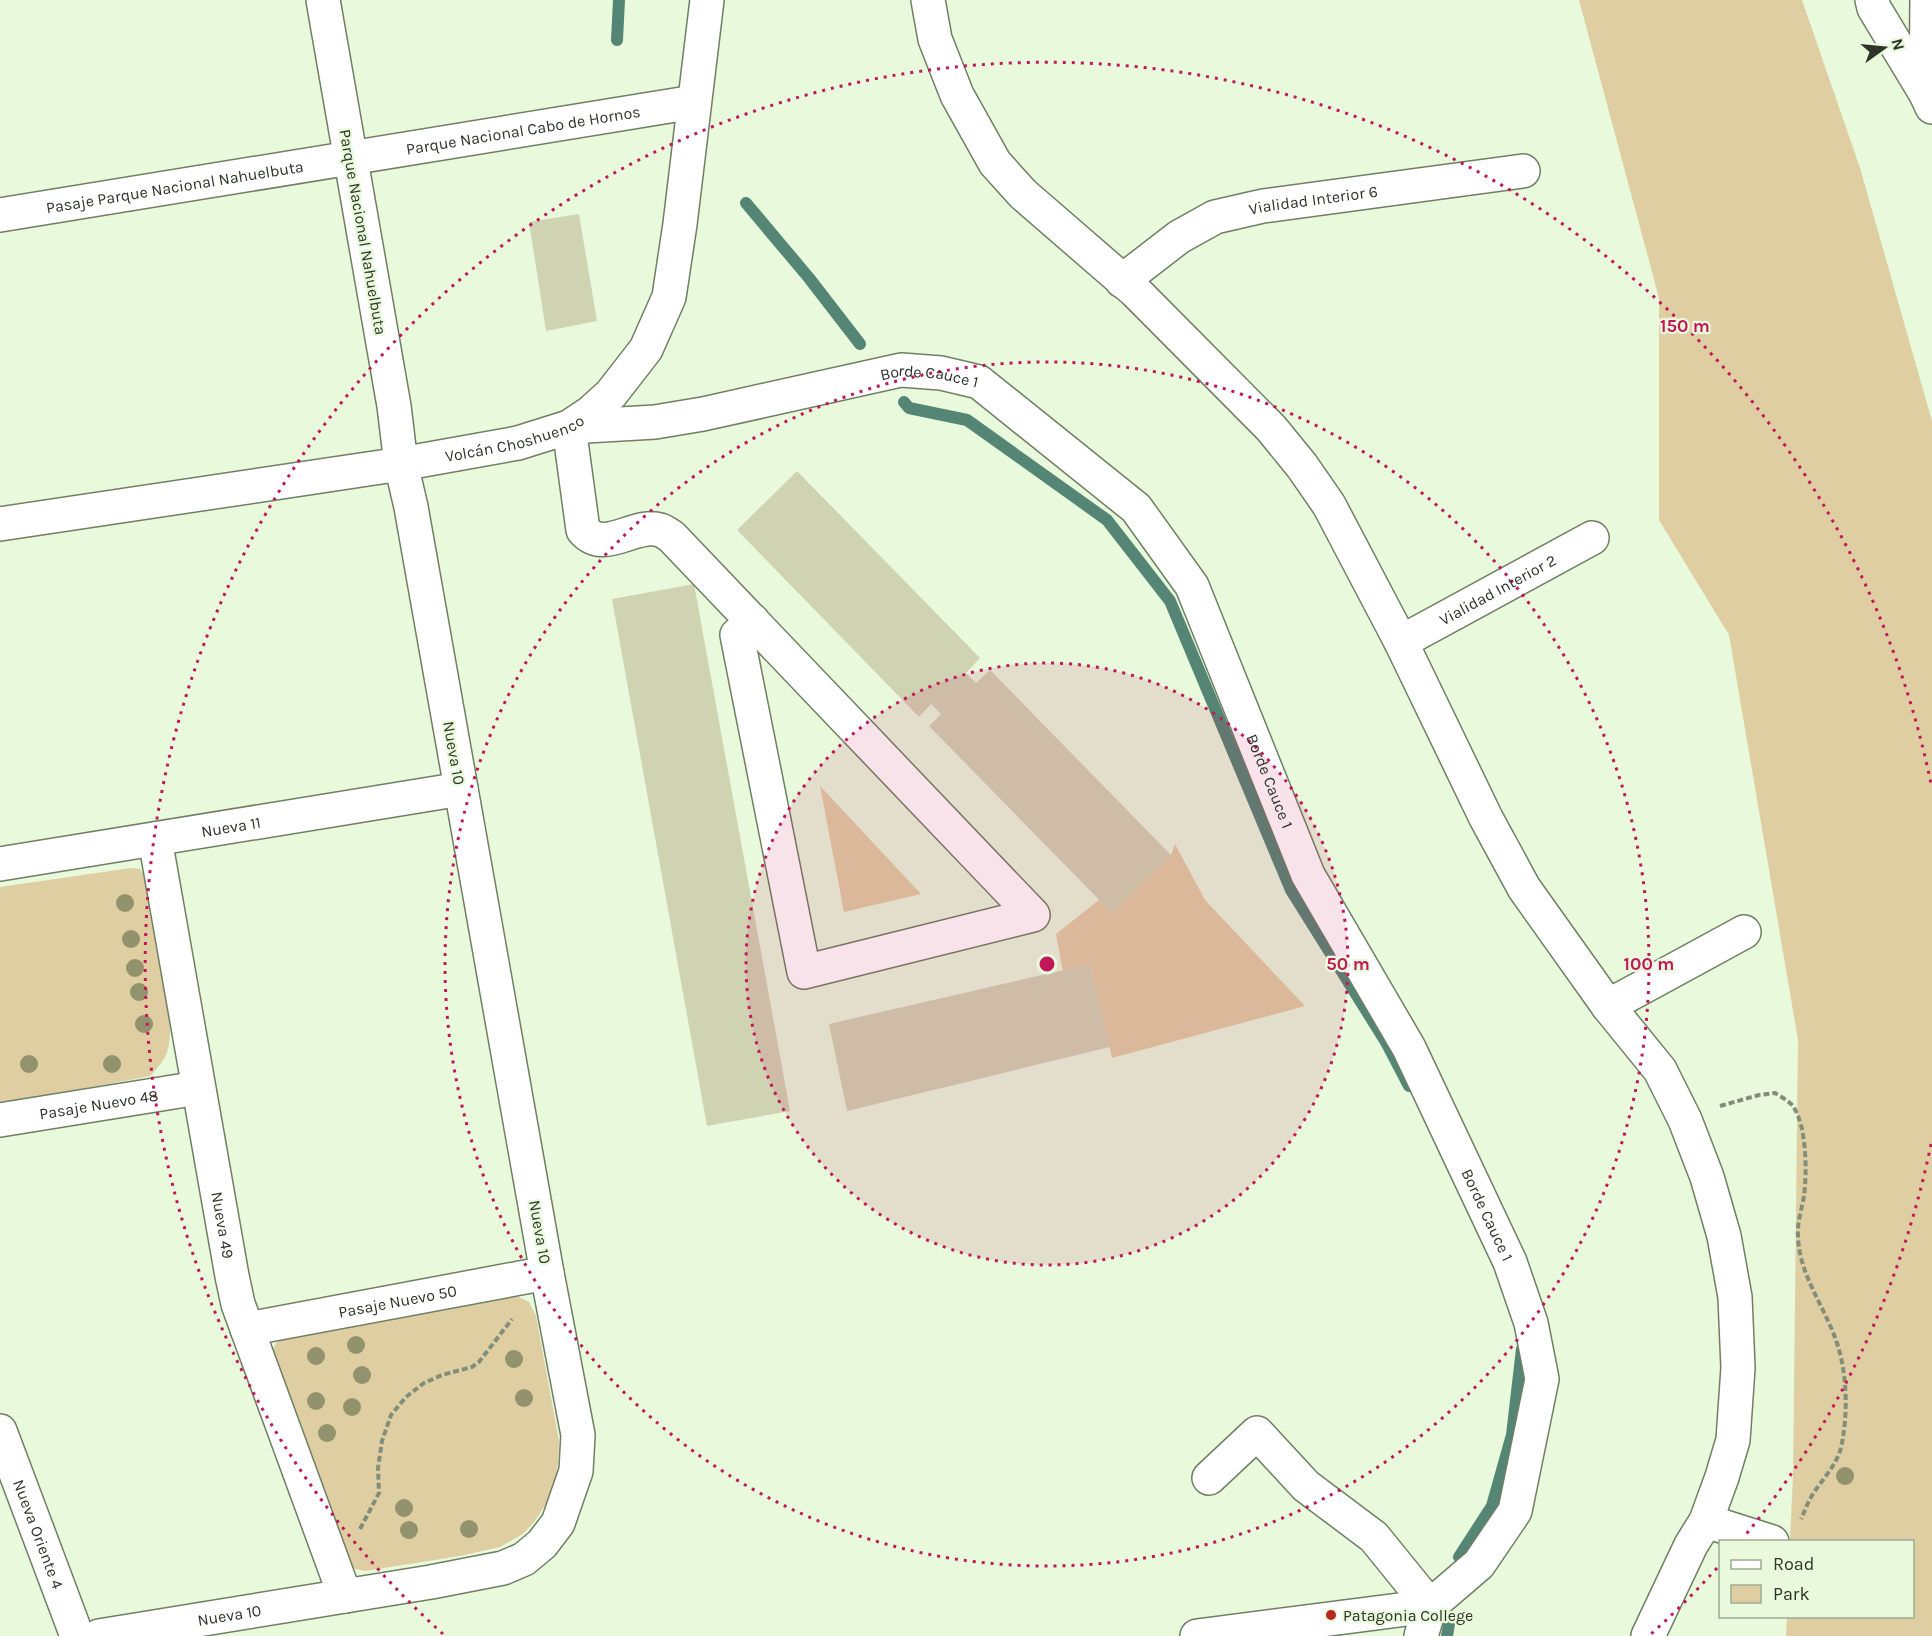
<svg xmlns="http://www.w3.org/2000/svg" width="1932" height="1636" font-family="Karla,sans-serif">
<style>
.green{fill:#decea2}
.lines{fill:none;stroke-linecap:round;stroke-linejoin:round}
.stream{stroke:#558675;stroke-width:12}
.building{fill:#d0d3b2}
.minor-casing{stroke:#6f7f64;stroke-width:36}
.path{stroke:#838e7a;stroke-width:4;stroke-dasharray:6 3;stroke-linecap:butt}
.minor{stroke:#fff;stroke-width:33}
.tree{fill:#92926c}
.ring{fill:none;stroke:#c2185b;stroke-width:3;stroke-dasharray:3 6}
.poi-dot{fill:#b6281d;stroke:#e8fadb;stroke-width:2}
.labels{text-anchor:middle;dominant-baseline:central;stroke-width:4.5;stroke-linejoin:round;paint-order:stroke}
.street-label{font-size:16px;fill:#2e3429;stroke:#e8fadb}
.poi-label{font-size:16px;fill:#2e3429;stroke:#e8fadb;text-anchor:start}
.centre{fill:#c2185b;stroke:#e8fadb;stroke-width:3}
.ring-label{font-size:18px;text-anchor:middle;font-weight:bold;fill:#c2185b;stroke:#e8fadb;stroke-width:4.5;stroke-linejoin:round;paint-order:stroke}
</style>
<rect width="100%" height="100%" fill="#e8fadb"/>
<path class="green" d="M1579,0H1802L1860,168L1932,421V1636H1786L1787,1617L1912,1616V1542L1790,1541L1793,1475L1798,1040L1729,635L1659,520V298Z
M820,786L921,894L844,912Z
M1175,844L1205,900L1305,1006L1112,1058L1090,965L1063,971L1056,934L1099,900L1112,913L1171,855Z
M131,868L140,869L145,877L170,1026C170,1052 167,1058 150,1076L0,1105V887Z
M515,1295L529,1302L536,1316L559,1441L558,1463L555,1483L547,1502L535,1521L523,1534L500,1547L460,1556L365,1571L355,1569L345,1559L272,1352L276,1343L284,1335Z"/>
<g class="lines">
<path class="stream" d="M617,40L619,0
M746,203L809,278L860,344
M904,402L909,408L967,420L1107,520L1170,601L1291,890L1386,1042L1409,1086
M1459,1557L1492,1506L1512,1435L1522,1349
M1447,1636L1450,1618"/>
</g>
<path class="building" d="M579,214L597,321L546,331L529,222Z
M797,471L980,658L966,673L976,683L990,670L1171,855L1112,913L929,726L941,714L931,704L919,717L737,530Z
M694,584L790,1111L707,1126L612,599Z
M1090,964L1110,1047L847,1111L829,1024Z"/>
<g class="lines">
<defs>
<g id="minor">
<path d="M928,0L935,39L957,95L995,163L1023,194L1135,291L1271,428L1302,466L1329,505L1401,642L1486,818L1524,888L1608,1006L1660,1070L1685,1120L1707,1177L1724,1236L1735,1297L1738,1368L1733,1440L1722,1477L1706,1521L1691,1545L1648,1636"/>
<path d="M1872,0L1874,8L1926,94L1932,107"/>
<path d="M1926,94L1927,0"/>
<path id="s1" d="M0,215L694,102"/>
<path id="s2" d="M1122,281L1179,237L1215,217L1263,206L1523,171"/>
<path id="s3" d="M0,524L401,464L518,443L569,427L590,413L611,394L646,349L669,297L680,224L707,0"/>
<path id="s4" d="M753,621L737,635L804,972L1033,915C913,789 792,663 672,537C669,535 664,531 660,530C634,522 605,555 583,530L569,427L655,422L703,414L901,370L941,373L979,382L1136,508L1192,586L1308,875L1409,1048L1510,1262L1531,1323L1542,1379L1515,1511L1479,1564L1430,1606"/>
<path id="s5" d="M1401,642L1592,538"/>
<path id="s6" d="M155,839L232,1276L238,1304L345,1596"/>
<path id="s7" d="M0,864L461,789"/>
<path d="M1608,1006L1744,932"/>
<path id="s8" d="M0,1120L198,1088"/>
<path id="s9" d="M247,1329L547,1273"/>
<path id="s10" d="M0,1431L77,1636"/>
<path d="M1209,1478L1257,1433L1306,1486L1374,1537L1430,1606"/>
<path d="M1706,1521L1772,1542"/>
<path id="s11" d="M99,1636L431,1582L503,1568L524,1559L542,1544L558,1523L576,1471L578,1435L547,1273L411,507L401,464L394,406L323,0"/>
<path d="M1197,1636L1430,1606"/>
<path d="M1421,1636L1430,1606"/>
</g>
</defs>
<use href="#minor" class="minor-casing"/>
<path class="path" d="M1720,1106L1759,1095L1775,1093C1780,1096 1789,1101 1793,1106C1807,1127 1807,1172 1804,1196C1802,1209 1797,1222 1798,1236C1799,1275 1825,1307 1837,1343C1847,1373 1848,1412 1842,1443C1839,1463 1823,1478 1813,1494C1808,1501 1805,1511 1801,1519
M360,1529L379,1493L378,1468L382,1441L391,1415L406,1397L424,1383L442,1375L472,1367L479,1362L512,1319"/>
<use href="#minor" class="minor"/>
</g>
<g class="tree">
<circle cx="125" cy="903" r="9"/>
<circle cx="131" cy="939" r="9"/>
<circle cx="135" cy="968" r="9"/>
<circle cx="139" cy="992" r="9"/>
<circle cx="144" cy="1024" r="9"/>
<circle cx="29" cy="1064" r="9"/>
<circle cx="112" cy="1064" r="9"/>
<circle cx="356" cy="1345" r="9"/>
<circle cx="316" cy="1356" r="9"/>
<circle cx="514" cy="1359" r="9"/>
<circle cx="362" cy="1375" r="9"/>
<circle cx="524" cy="1398" r="9"/>
<circle cx="316" cy="1401" r="9"/>
<circle cx="352" cy="1407" r="9"/>
<circle cx="327" cy="1433" r="9"/>
<circle cx="1845" cy="1476" r="9"/>
<circle cx="404" cy="1508" r="9"/>
<circle cx="469" cy="1529" r="9"/>
<circle cx="409" cy="1530" r="9"/>
</g>
<circle cx="1047" cy="964" r="301" fill="#c2185b" fill-opacity=".12"/>
<g class="ring">
<circle cx="1047" cy="964" r="301"/>
<circle cx="1047" cy="964" r="602"/>
<path d="M1931 1144A902 902 0 0 1 1743 1538M1717 1568A902 902 0 0 1 1651 1634M443 1634A902 902 0 1 1 1931 784"/>
</g>
<circle class="poi-dot" cx="1331" cy="1615" r="6"/>
<g class="labels">
<g class="street-label">
<text stroke="none"><textPath href="#s1" startOffset="530">Parque Nacional Cabo de Hornos</textPath></text>
<text stroke="none"><textPath href="#s1" startOffset="177">Pasaje Parque Nacional Nahuelbuta</textPath></text>
<text stroke="none"><textPath href="#s2" startOffset="213">Vialidad Interior 6</textPath></text>
<text transform="translate(363 232) rotate(80)">Parque Nacional Nahuelbuta</text>
<text stroke="none"><textPath href="#s4" startOffset="1689">Borde Cauce 1</textPath></text>
<text stroke="none"><textPath href="#s3" startOffset="522">Volcán Choshuenco</textPath></text>
<text stroke="none"><textPath href="#s5" startOffset="110">Vialidad Interior 2</textPath></text>
<text transform="translate(454 753) rotate(80)">Nueva 10</text>
<text stroke="none"><textPath href="#s4" startOffset="2247">Borde Cauce 1</textPath></text>
<text stroke="none"><textPath href="#s7" startOffset="234">Nueva 11</textPath></text>
<text stroke="none"><textPath href="#s8" startOffset="100">Pasaje Nuevo 48</textPath></text>
<text stroke="none"><textPath href="#s4" startOffset="2733">Borde Cauce 1</textPath></text>
<text stroke="none"><textPath href="#s6" startOffset="392">Nueva 49</textPath></text>
<text transform="translate(540 1232) rotate(80)">Nueva 10</text>
<text stroke="none"><textPath href="#s9" startOffset="153">Pasaje Nuevo 50</textPath></text>
<text stroke="none"><textPath href="#s10" startOffset="110">Nueva Oriente 4</textPath></text>
<text stroke="none"><textPath href="#s11" startOffset="132">Nueva 10</textPath></text>
</g>
<g class="poi-label">
<text x="1343" y="1615">Patagonia College</text>
</g>
</g>
<circle cx="1047" cy="964" r="9" class="centre"/>
<g class="ring-label">
<text x="1685" y="332">150 m</text>
<text x="1348" y="970">50 m</text>
<text x="1649" y="970">100 m</text>
</g>
<rect x="1719" y="1540" width="195" height="78" fill="#e8fadb" stroke="#9eab94" stroke-width="1.5"/>
<rect x="1731" y="1560" width="30" height="9" fill="#ffffff" stroke="#9eab94" stroke-width="1.5"/>
<text x="1773" y="1570" font-size="18" fill="#2e3429">Road</text>
<rect x="1731" y="1585" width="30" height="18" fill="#decea2" stroke="#9eab94" stroke-width="1.5"/>
<text x="1773" y="1600" font-size="18" fill="#2e3429">Park</text>
<g transform="translate(1884 48) rotate(75)" stroke="#e8fadb" stroke-width="4.5" paint-order="stroke">
<path d="M0-4.5L10 22L0 15L-10 22Z" fill="#2e3429"/>
<text y="-9" font-size="16" font-weight="bold" text-anchor="middle" fill="#2e3429">N</text>
</g>
</svg>
